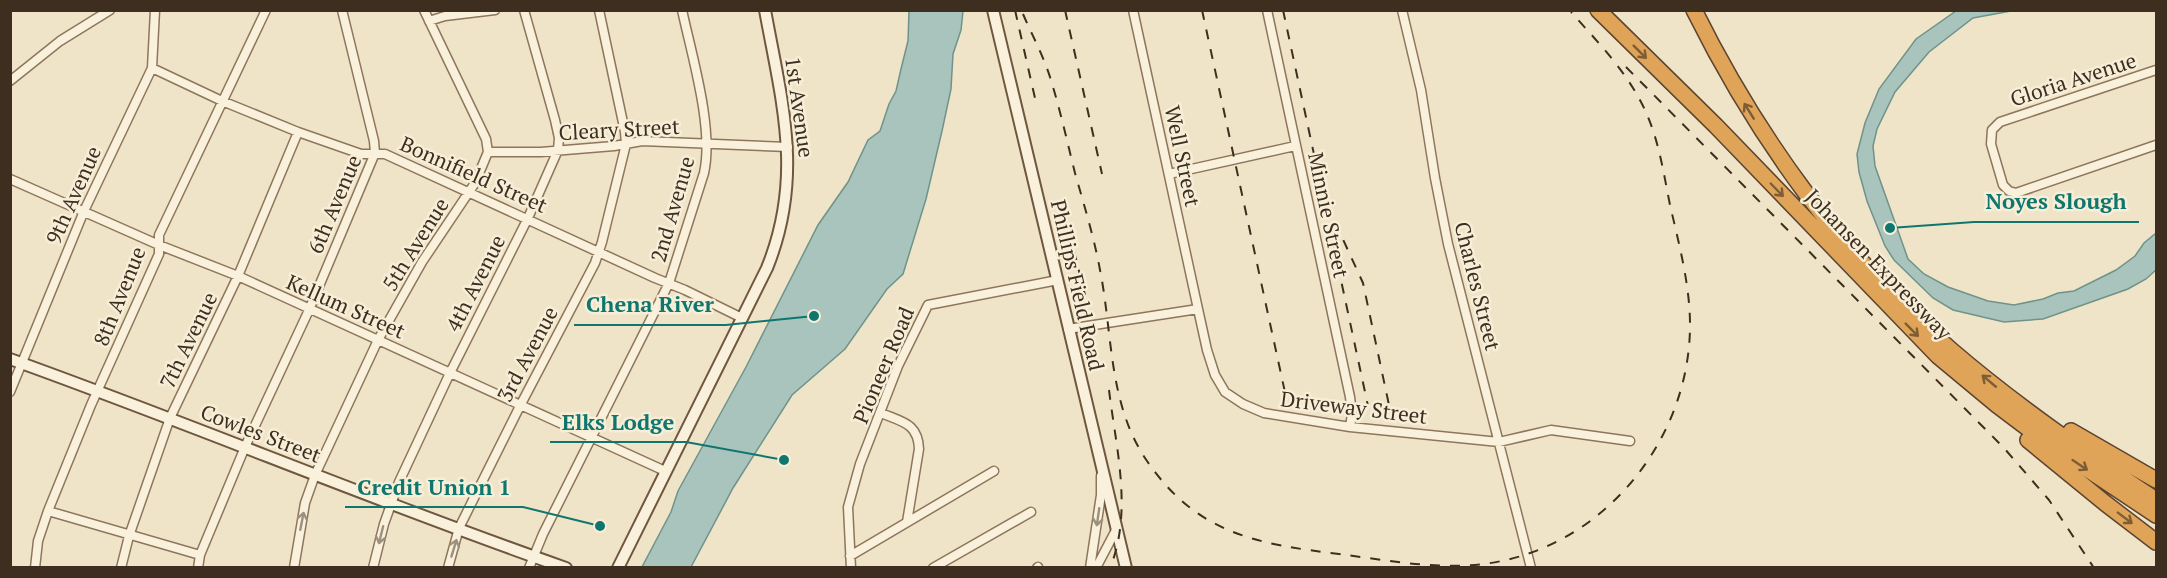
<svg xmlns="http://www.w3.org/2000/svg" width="2167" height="578" font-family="'PT Serif',serif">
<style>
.water{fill:#a9c4bc;stroke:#6f938a;stroke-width:1.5}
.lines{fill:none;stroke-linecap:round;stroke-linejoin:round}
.street-casing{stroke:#8d765c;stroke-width:11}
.secondary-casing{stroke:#6f573f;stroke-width:14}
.highway-casing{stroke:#5b4430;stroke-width:18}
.street{stroke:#faf1dc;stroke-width:8}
.secondary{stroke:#faf1dc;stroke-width:10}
.highway{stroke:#e0a458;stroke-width:15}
.rail{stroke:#3d2e20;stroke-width:2;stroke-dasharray:10 10;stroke-linecap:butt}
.oneway{stroke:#7e5d36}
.oneway2{stroke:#9c907e}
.labels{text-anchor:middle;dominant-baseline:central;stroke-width:5;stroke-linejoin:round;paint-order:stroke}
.street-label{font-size:21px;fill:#3d2e20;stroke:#f7eed8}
.leader{fill:none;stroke:#0f766e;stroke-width:2}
.callout-dot{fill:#0f766e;stroke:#f7eed8;stroke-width:2}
.callout-label{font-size:22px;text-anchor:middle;font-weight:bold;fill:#0f766e;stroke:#f7eed8;stroke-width:5;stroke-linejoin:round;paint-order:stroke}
</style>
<rect width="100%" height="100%" fill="#f0e4c8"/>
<path class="water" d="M909,11H963L961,30L953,54L951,89L942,131L926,199L903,274L887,289L845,349L792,395L733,488L691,567H642L671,512L678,491L746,367L818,225L848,182L868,140L880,131L889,104L896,91L901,69L908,41Z
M1956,11H2011L1973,18L1929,52L1895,92L1877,129L1873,146L1875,166L1908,259L1924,274L1948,287L1988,301L2014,305L2043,299L2058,293L2074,291L2116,270L2135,256L2144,243L2156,233V270L2146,279L2128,289L2043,319L2004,322L1953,310L1933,298L1894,260L1885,246L1867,201L1859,172L1857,154L1865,123L1879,89L1916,39Z"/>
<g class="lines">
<defs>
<path id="street" d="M1133,10L1198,309
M1267,10L1350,397L1352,414L1350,427
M1402,10L1421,90L1435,178L1448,244L1531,568
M429,21L445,16L495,10
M152,68L222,101L298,132L361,154H385L655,278L685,290L742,318
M2156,70L2000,122L1992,130L1991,144L2003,185L2009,191L2016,193L2156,145
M10,81L60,41L110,10
M488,152H541L614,146L642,141L788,147
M1169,174L1295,146
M10,179L159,245L238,276L665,471
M1068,329L1198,309L1207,350L1215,375L1225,392L1243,404L1264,413L1350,427L1499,442L1551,430L1630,441
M10,392L84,211L152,68L155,10
M881,413C902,422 918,423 919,449L907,522
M48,511L200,555
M850,556L994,471
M35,568L38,541L48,511L91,405L159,254V235L266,10
M121,568L129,536L170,418L238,276L298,132
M198,568L200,555L245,447L309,310L375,153L374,141L342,10
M294,568L305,503L315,475L378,340L422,262L475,183L488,152L486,139L424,10
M373,568L384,524L399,482L450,373L528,218L558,150L559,138L555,120L524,10
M448,568L459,528L520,406L595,263L602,242L626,144L625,132L599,10
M529,568L543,534L669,283L704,173C714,129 692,56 682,10
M851,568L848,507L860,464L898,366L928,305L1058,280
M933,568L1031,512
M1037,568L1038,567
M1090,568L1101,495V476
M1096,568L1117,528"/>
<path id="secondary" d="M993,10L1126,568
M10,359C197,426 379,503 566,568
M618,568L767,268C804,177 782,103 765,10"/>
<path id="highway" d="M1598,10L1716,126L1938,356L1997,405L2042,439L2156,515
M1694,10C1757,137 1843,257 1951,350C2015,405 2085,453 2156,500
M2071,431L2156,480
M2028,440L2105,503L2156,542"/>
</defs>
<use href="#street" class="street-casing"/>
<use href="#secondary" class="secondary-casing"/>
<use href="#highway" class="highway-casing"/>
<use href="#street" class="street"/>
<use href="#secondary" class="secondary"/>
<use href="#highway" class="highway"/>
<path class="rail" d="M1015,10L1037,107
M1065,10L1102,174
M1202,10L1286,397
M1283,10L1368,406
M1023,14C1032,35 1043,55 1050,77C1060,109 1067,141 1075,173C1084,205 1094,237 1100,270C1113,335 1108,404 1147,461C1197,534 1257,544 1339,554C1393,561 1451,573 1506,560C1612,536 1690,434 1690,325C1690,285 1679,244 1670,205C1663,170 1658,134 1641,102C1624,69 1596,40 1571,12
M1626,67L2004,448L2049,500L2094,568
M1335,222L1363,283L1389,405
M1069,231L1085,295
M1109,390C1116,448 1133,512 1110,568"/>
</g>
<defs><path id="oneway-shaft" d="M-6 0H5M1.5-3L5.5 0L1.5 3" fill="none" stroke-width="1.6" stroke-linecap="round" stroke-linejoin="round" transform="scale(1.5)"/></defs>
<g class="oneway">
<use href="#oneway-shaft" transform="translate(1640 52) rotate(45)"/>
<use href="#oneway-shaft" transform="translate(1749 111) rotate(-122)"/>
<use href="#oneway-shaft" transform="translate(1777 190) rotate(46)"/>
<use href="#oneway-shaft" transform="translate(1912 330) rotate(45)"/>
<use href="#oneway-shaft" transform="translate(1989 381) rotate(-140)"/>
<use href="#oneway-shaft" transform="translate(2080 465) rotate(34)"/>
<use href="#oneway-shaft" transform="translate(2125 518) rotate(37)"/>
</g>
<g class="oneway2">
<use href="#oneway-shaft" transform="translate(1098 517) rotate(98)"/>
<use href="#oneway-shaft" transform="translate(302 521) rotate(-79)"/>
<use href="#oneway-shaft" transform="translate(381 535) rotate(104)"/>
<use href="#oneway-shaft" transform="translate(454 548) rotate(-73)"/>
</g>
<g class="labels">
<g class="street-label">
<text transform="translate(2073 79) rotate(-18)">Gloria Avenue</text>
<text transform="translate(800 107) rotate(82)">1st Avenue</text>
<text transform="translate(619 129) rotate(-3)">Cleary Street</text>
<text transform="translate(1183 156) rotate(78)">Well Street</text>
<text transform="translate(474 174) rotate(24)">Bonnifield Street</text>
<text transform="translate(73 195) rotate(-66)">9th Avenue</text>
<text transform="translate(334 204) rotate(-67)">6th Avenue</text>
<text transform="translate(672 209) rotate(-74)">2nd Avenue</text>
<text transform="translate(1329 215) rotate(78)">Minnie Street</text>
<text transform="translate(415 244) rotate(-58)">5th Avenue</text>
<text transform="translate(1879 264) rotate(46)">Johansen Expressway</text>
<text transform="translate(475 283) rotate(-63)">4th Avenue</text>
<text transform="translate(1078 285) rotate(77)">Phillips Field Road</text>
<text transform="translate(1478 286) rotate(76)">Charles Street</text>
<text transform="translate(119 296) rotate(-68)">8th Avenue</text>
<text transform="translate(346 306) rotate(24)">Kellum Street</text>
<text transform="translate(188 340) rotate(-64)">7th Avenue</text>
<text transform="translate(527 354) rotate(-62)">3rd Avenue</text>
<text transform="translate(883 365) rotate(-67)">Pioneer Road</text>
<text transform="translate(1354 407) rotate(7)">Driveway Street</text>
<text transform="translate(261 433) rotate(21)">Cowles Street</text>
</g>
</g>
<path class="leader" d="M1890 228L1974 222H2139M814 316L726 325H574M784 460L686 442H550M600 526L523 507H345"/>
<g class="callout-dot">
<circle cx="1890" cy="228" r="6"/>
<circle cx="814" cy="316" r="6"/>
<circle cx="784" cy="460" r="6"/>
<circle cx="600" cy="526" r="6"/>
</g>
<g class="callout-label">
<text x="2056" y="209">Noyes Slough</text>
<text x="650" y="312">Chena River</text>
<text x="618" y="430">Elks Lodge</text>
<text x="434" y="495">Credit Union 1</text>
</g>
<rect width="2167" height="578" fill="none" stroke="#3d2e20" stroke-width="24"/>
</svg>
